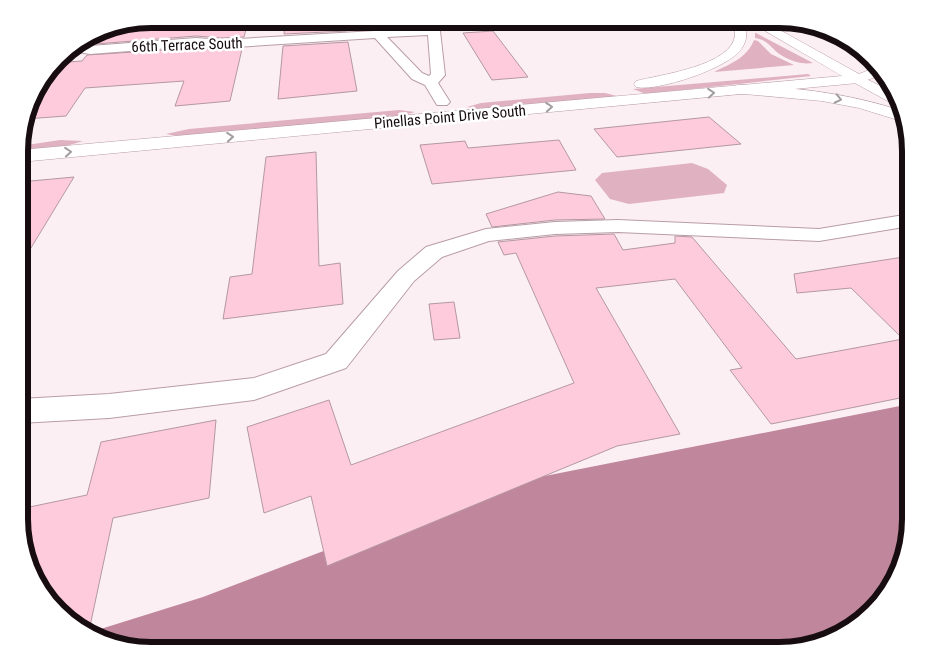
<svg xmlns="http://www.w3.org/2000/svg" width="929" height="670" font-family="'Roboto Condensed',sans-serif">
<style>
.green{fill:#e0b1c1}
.water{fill:#c0869b}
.building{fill:#fecbdd;stroke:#b498a1}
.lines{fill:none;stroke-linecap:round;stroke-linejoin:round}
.minor-casing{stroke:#b99da6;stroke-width:2}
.tertiary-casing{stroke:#b99da6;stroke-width:1}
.motorway-casing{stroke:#b99da6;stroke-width:1}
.minor{fill:#fff;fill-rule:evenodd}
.tertiary{fill:#fff;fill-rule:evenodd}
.motorway{fill:#fff;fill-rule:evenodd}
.oneway{stroke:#a29ea0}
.labels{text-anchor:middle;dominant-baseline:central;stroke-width:5;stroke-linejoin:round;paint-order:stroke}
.far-street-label{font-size:15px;fill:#170d11;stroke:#fff}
.rim{fill:none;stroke:#170d11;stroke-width:6}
</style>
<rect width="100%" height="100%" fill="#fbeff3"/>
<path class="green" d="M755,33H756L813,63C801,65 788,60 778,53C769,45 767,40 755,38Z
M754,40L758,41L771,54L794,65L714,72C730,64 747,58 754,40Z
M808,74L811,76L646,94L633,89Z
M590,93H605L621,97L487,109L467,107L481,103Z
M399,110L415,112L401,116L177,136L166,134L189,129Z
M60,140L83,141L63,147L20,151V146Z
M692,163L708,169L727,185L724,193L629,204L610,199L595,180L602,173Z"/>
<path class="water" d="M910,404V528L883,600L837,638L779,651H142L91,632L203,597L494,486Z"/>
<path class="building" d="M344,19L347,31L284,34L285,22Z
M248,22L244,37L221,38L196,36L96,44L106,31Z
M493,31L528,77L492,80L463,33Z
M348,42L357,91L278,99L283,46Z
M196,48L221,50L242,49L230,101L175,106L184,81L85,88L66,116L25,119L36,85L54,63L82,61L87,55Z
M709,117L741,144L617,157L594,129Z
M559,140L576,170L432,184L420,145L465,141L468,148Z
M316,152L319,266L340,263L343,304L223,319L230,277L252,274L266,157Z
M74,177L20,266V182Z
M558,192L591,196L605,219L555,220L492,227L486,214Z
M614,234L623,250L675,243V236L692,237L796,359L903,339L851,288L797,293L794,274L910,256V396L771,424L730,370L742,368L675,279L596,288L680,434L617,446L327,566L311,496L264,513L247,427L329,400L351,465L574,383L516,253L504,255L498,242L555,236Z
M454,302L460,338L434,340L429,304Z
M216,420L209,498L113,518L89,631L70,624L36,585L20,536V509L87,495L101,442Z"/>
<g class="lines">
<defs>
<path id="minor" d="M421,19H432L440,31L445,75L438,83L450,102L447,105H437L425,85L412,79L375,38L221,48L196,46L90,54L65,50L75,45L90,46L196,38L221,40L426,28ZM428,35L431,74L429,76L422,73L387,37Z
M910,214V226L819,241L618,232L555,234L489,241L442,257L414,281L346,368L254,400L109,418L20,423V399L109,394L254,378L326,354L398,271L426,247L486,229L555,222L618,220L819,229Z"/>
<path id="tertiary" d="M730,19H742C746,29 749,38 742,48C730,68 657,92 636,87L634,84L636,81C658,75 734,66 735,34C735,30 732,23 730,19Z
M745,19H760L859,74L876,67L882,75L858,83L20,162V150L842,76Z"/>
<path id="motorway" d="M806,26L859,46L867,56H859L807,31Z
M858,75L897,94L900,105L893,104L853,82L851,79L853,76Z
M738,85C794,87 848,93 902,111L904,122L859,108L822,101L733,93L730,90L733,87Z"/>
</defs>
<use href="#minor" class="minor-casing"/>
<use href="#tertiary" class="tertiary-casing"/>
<use href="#motorway" class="motorway-casing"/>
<use href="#minor" class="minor"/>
<use href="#tertiary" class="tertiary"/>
<use href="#motorway" class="motorway"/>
</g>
<defs><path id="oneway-chevron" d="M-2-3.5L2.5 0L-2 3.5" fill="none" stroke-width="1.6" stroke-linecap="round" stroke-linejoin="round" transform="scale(1.25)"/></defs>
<g class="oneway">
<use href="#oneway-chevron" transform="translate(711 93) rotate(-5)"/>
<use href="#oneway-chevron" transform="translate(838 99) rotate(12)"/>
<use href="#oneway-chevron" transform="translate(549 107) rotate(-5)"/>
<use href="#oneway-chevron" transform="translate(230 137) rotate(-5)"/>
<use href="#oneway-chevron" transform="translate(68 152) rotate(-5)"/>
</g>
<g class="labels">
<g class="far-street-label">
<text transform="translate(187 45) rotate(-2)">66th Terrace South</text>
<text transform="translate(450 117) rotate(-5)">Pinellas Point Drive South</text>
</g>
</g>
<path d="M0 0H929V670H0ZM151 28H779A123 123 0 0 1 902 151V519A123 123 0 0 1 779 642H151A123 123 0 0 1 28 519V151A123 123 0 0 1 151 28Z" fill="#fff" fill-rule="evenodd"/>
<path class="rim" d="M151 28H779A123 123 0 0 1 902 151V519A123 123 0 0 1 779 642H151A123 123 0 0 1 28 519V151A123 123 0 0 1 151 28Z"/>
</svg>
